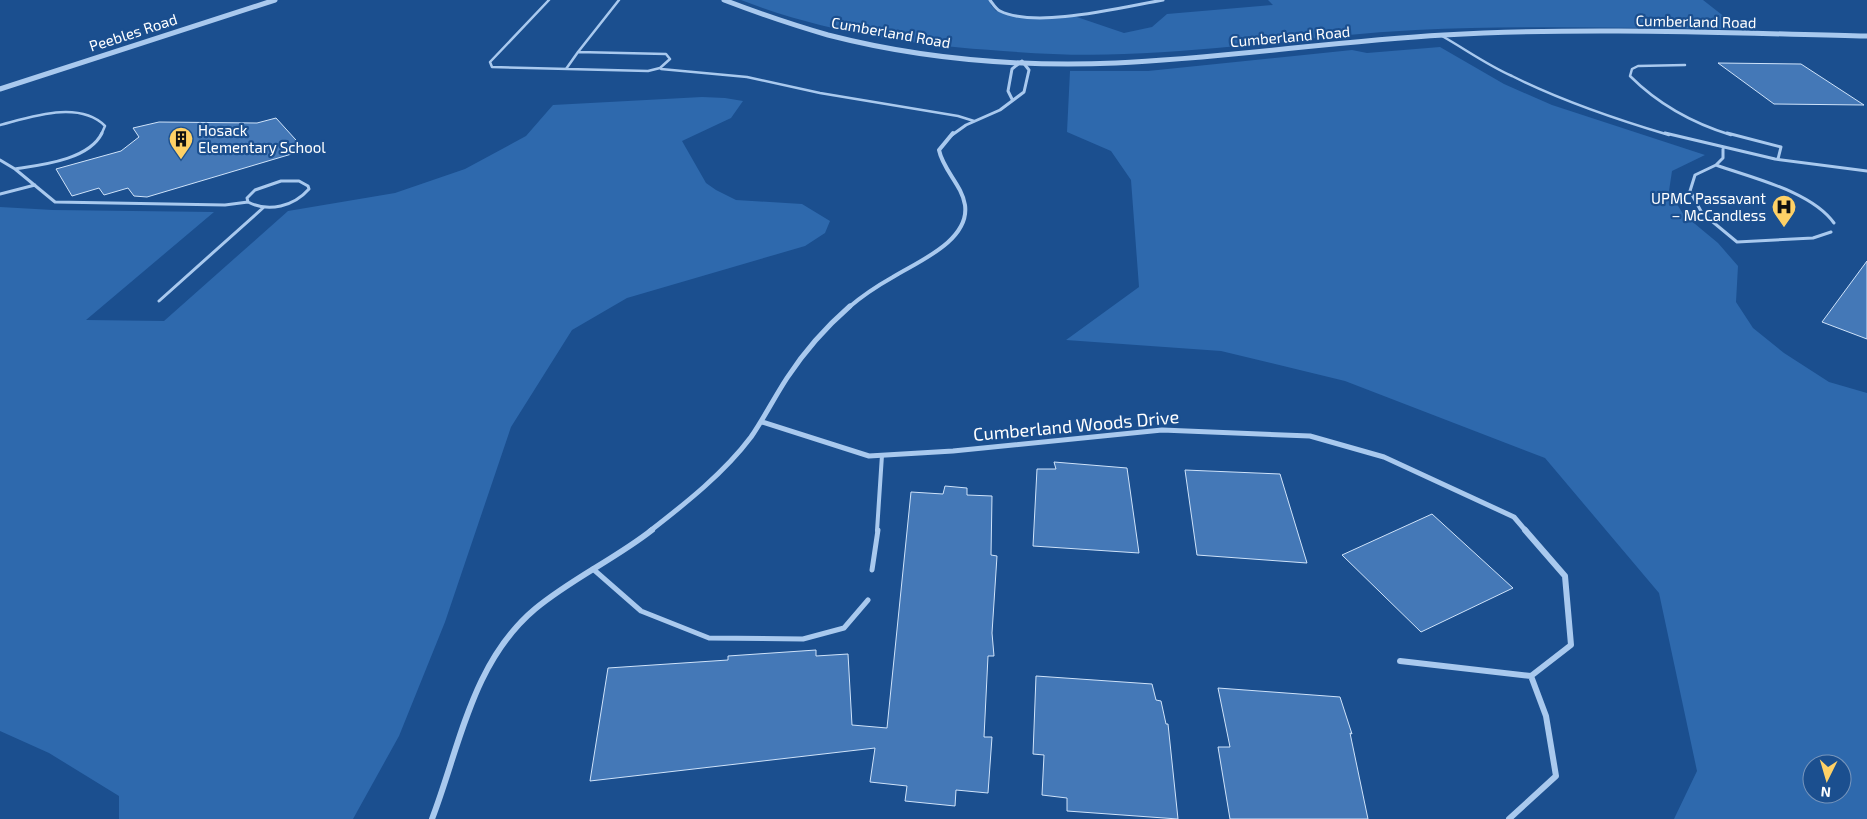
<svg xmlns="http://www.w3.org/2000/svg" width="1867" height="819" font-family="'Exo 2',sans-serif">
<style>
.green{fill:#2e69ad;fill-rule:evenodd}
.building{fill:#4478b7;stroke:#cfe3fa}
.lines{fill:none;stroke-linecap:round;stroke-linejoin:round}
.service-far3{stroke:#a9c9ee;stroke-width:2.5}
.service-far2{stroke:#a9c9ee;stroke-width:3}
.service-far1{stroke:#a9c9ee;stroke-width:4}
.service{stroke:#a9c9ee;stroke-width:5}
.minor-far3{stroke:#a9c9ee;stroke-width:3}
.minor-far2{stroke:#a9c9ee;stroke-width:4}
.minor-far1{stroke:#a9c9ee;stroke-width:5}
.minor{stroke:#a9c9ee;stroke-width:6}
.tertiary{stroke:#a9c9ee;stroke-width:5}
.labels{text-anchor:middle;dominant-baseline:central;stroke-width:4.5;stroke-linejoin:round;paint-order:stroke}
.far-street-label{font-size:15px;fill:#fff;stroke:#1b4f8f}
.far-poi-label{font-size:15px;fill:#fff;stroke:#1b4f8f;text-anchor:start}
.street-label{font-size:18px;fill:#fff;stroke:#1b4f8f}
</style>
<rect width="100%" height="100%" fill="#1b4f8f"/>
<path class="green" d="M741,0H990L991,5L996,11L1009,15L1026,18L1071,15L1124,33L1152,27L1167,14L1273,5L1268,0H1703L1740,29C1632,28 1524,25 1416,30C1319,35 1222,51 1124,54C1084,56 1043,54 1003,51C914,45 825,33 741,0Z
M1440,47L1504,84L1552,105L1705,155L1672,171L1669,191L1683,214L1718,243L1738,266L1736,302L1753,328L1784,353L1829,382L1867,393V819H1674L1697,771L1659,593L1545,458L1345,381L1221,351L1066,340L1139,287L1131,180L1111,151L1067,132L1070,71H1148L1352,50L1367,53ZM1812,764H1842V794H1812Z
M702,97L725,98L743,101L731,118L682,141L706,183L716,190L736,200L802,204L830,221L825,233L805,246L627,298L572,330L511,427L445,622L399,736L353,819H119V796L49,753L0,731V207L53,210L214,212L86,320L164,321L288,211L395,193L465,169L526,136L553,105Z"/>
<path class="building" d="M1718,63L1801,64L1864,105L1774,104Z
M276,118L305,150L147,197L134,196L128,188L104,195L99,188L72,196L56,169L121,151L139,137L133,128L159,122L257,123Z
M1867,261V339L1822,322Z
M1054,462L1127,468L1139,553L1033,546L1037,469H1056Z
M1185,470L1280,474L1307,563L1197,555Z
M945,486L967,488V495L992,496L991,555L997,556L992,633L994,656H988L984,737H992L988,793L956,790L955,806L905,801L907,786L870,782L875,748L590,781L608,668L728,660V656L816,650V656L848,654L852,725L887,728L911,492L943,494Z
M1432,514L1513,588L1421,632L1342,555Z
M1036,676L1152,684L1156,700L1161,701L1166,724H1168L1178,819L1067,811V798L1042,795L1044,755L1033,754Z
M1218,688L1340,697L1352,734L1350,733L1368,819H1230L1218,747H1230Z"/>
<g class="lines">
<path class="service-far3" d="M549,0L490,62L492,67L648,71L660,68L670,59L666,54L578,52L619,0
M1442,36C1465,49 1487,65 1512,76C1562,101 1615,119 1669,135
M1685,65L1638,66L1632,69L1630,76C1659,105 1692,123 1731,135
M566,69L578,52
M661,69L747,77L820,93L958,116L974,121
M0,125C31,117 79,100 105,126L101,135"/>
<path class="service-far2" d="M1665,133L1775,159L1867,171
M1727,133L1781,147L1778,159
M1723,149V158L1716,165L1695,175L1690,191L1702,213L1737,242L1813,238L1831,232
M0,160L15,169C41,165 89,160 102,133
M1716,165C1752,178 1811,191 1834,223
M15,169L55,202L225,205L248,202
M281,181H299L308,186L309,189C294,206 269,213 248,202L247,198L255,190Z
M0,194L35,185
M159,301L264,207"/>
<path class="service-far1" d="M877,531L882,455"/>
<path class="service" d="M593,569L641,611L709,638L803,639L844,628L868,600
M872,570L878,530"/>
<path class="minor-far3" d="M990,0C993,4 996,9 1000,11C1036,29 1123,7 1163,0
M952,135L966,125L1000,110L1024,92L1029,70L1022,61L1012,69L1008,91L1012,99"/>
<path class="minor-far2" d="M848,308C862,296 877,286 893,277C917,262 970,241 965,205C962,185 943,170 939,150L953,133"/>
<path class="minor-far1" d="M762,422L869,456L953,451L1162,430L1310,436L1384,457L1514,517L1526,531
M650,531C686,503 724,473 751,437C764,418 774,398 787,378C804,352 826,327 850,306"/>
<path class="minor" d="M1400,661L1531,676L1571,645L1565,576L1525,530
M432,819C460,746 472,662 535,609C571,579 615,559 652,530
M1509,819L1556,776L1546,716L1531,676"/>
<path class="tertiary" d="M724,0C758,13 793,25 828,35C921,59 1020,67 1116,63C1226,58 1335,41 1444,35C1585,27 1726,33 1867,36
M0,89L275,0"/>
</g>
<defs>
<symbol id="building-pin" viewBox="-11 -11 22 30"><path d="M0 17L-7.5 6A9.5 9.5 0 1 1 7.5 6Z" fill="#ffd166" stroke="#1b4f8f"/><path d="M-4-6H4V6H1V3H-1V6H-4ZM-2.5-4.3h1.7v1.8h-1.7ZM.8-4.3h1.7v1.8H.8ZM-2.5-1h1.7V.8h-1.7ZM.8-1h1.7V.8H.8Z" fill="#111"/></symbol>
<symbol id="hospital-pin" viewBox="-11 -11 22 30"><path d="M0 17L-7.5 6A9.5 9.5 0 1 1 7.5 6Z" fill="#ffd166" stroke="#1b4f8f"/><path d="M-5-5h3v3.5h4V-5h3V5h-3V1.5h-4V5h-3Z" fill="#111"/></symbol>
</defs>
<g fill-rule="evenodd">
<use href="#building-pin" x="167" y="125" width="28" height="38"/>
<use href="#hospital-pin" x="1770" y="193" width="28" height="38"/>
</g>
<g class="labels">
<g class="far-street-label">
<text transform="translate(1696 21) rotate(1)">Cumberland Road</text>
<text transform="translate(133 32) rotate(-18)">Peebles Road</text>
<text transform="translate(891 32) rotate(10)">Cumberland Road</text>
<text transform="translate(1290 36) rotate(-5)">Cumberland Road</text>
</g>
<g class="far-poi-label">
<text x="198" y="130">Hosack<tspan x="198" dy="17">Elementary School</tspan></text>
<text x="1766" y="198" text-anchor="end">UPMC Passavant<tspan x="1766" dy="17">– McCandless</tspan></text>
</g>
<g class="street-label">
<text transform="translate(1076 425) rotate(-5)">Cumberland Woods Drive</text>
</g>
</g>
<g transform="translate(1827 779) rotate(185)"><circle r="24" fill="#1b4f8f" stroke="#7695bc"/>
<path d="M0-4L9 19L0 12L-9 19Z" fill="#ffd166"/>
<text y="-8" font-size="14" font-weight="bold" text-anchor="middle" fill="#ffffff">N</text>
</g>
</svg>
